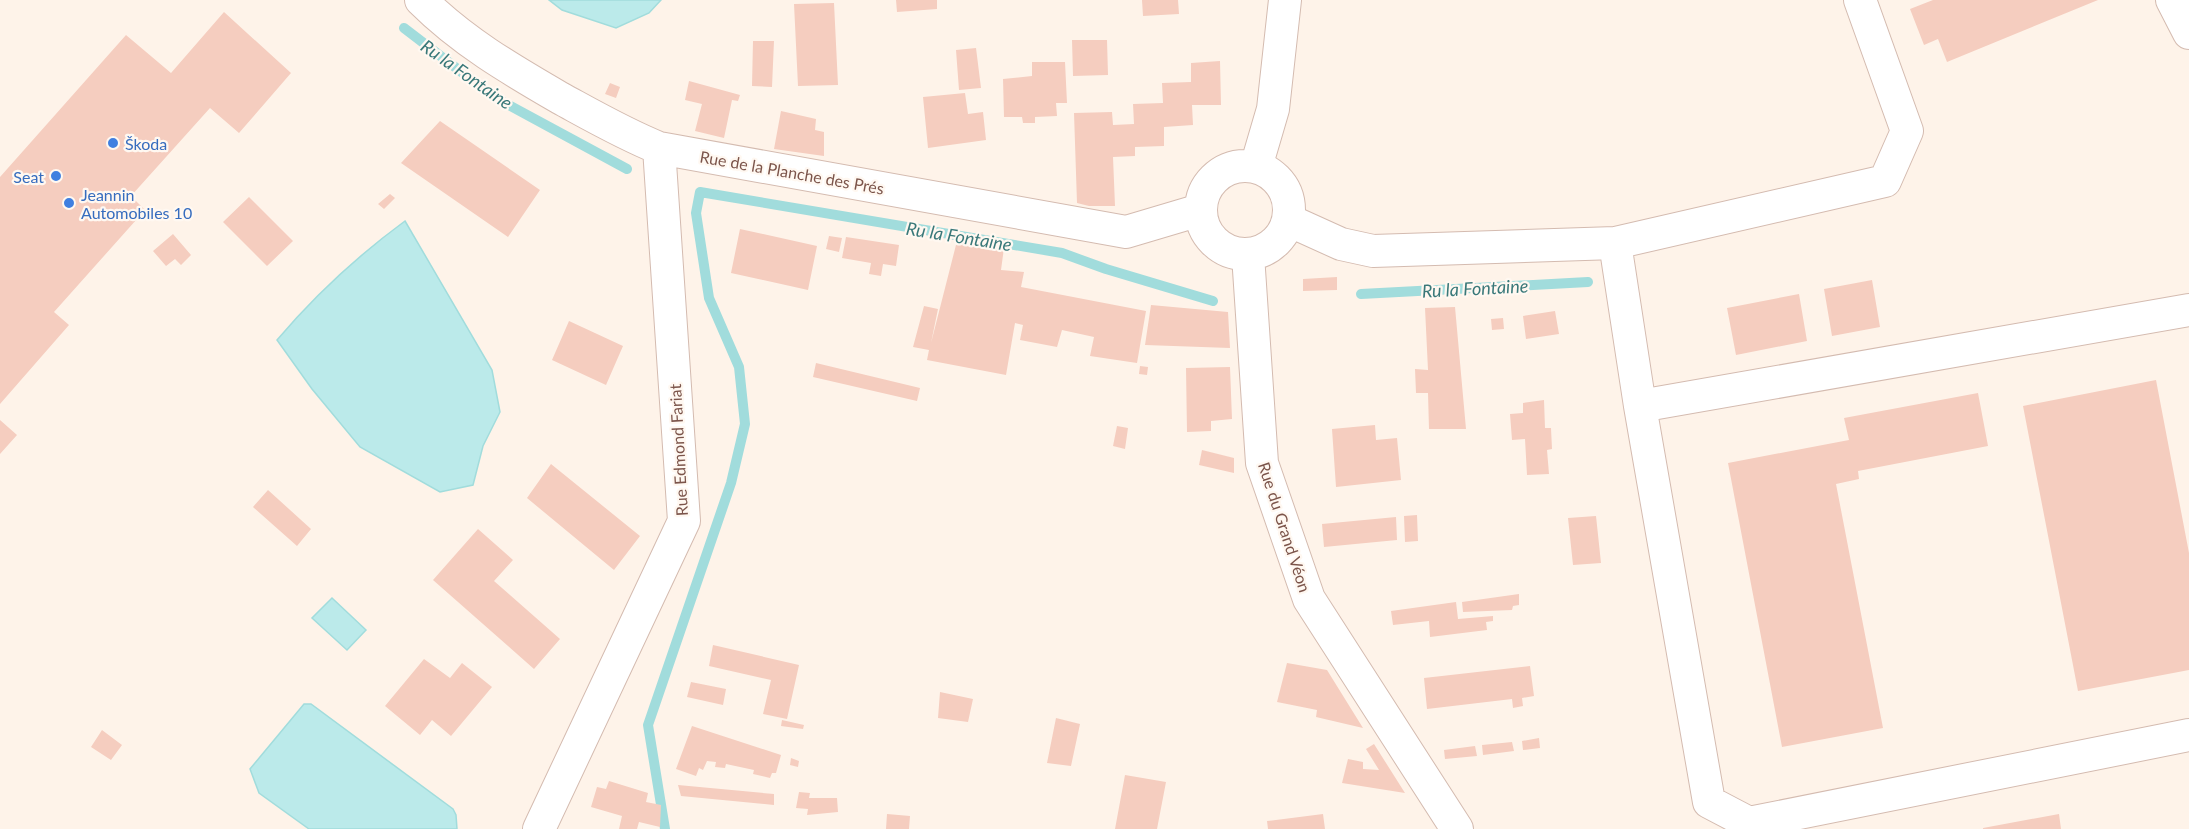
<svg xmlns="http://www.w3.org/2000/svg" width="2189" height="829" font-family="Lato,sans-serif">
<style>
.water{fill:#bbeaea;stroke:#a1dcdc;stroke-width:1.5}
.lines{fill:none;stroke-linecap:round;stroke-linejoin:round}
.stream{stroke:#a1dcdc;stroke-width:10}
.building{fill:#f5cdbf}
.minor-casing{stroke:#d4bbb0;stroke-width:34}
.minor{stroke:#fff;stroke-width:32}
.shop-dot{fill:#3f7fe0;stroke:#fff8f1;stroke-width:2}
.labels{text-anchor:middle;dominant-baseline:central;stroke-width:4.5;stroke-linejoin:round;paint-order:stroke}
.shop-label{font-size:16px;fill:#366cbe;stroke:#fff8f1;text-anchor:start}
.street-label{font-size:16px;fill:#7b544a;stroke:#fff8f1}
.water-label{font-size:18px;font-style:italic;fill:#397879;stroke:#fff8f1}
</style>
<rect width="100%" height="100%" fill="#fef3e9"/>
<path class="water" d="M549,0H661L649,13L616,28L562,10Z
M405,221L492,370L500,412L483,446L473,485L440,492L360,447L312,389L277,340C316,294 356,257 405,221Z
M332,598L366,630L347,650L312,618Z
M304,704H311L453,809L456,815L457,829H309L259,793L250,769Z"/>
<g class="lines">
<path class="stream" d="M404,28L494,97L627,169
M1361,294L1588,282
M665,829L648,725L731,483L745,424L739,367L709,298L696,213L700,192L1062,253L1106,269L1213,301"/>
</g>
<path class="building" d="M896,0H937V9L897,12Z
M1142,0H1178L1179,14L1143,16Z
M1933,0H2098L1947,62L1938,39L1924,45L1910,9Z
M834,3L838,85L798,86L794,4Z
M224,12L291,73L239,133L210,108L131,196L145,210L54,312L69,325L0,404V177L126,35L171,73Z
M1072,40H1107L1108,75L1073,76Z
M753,41H774L772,87L752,86Z
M976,48L981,88L959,90L956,50Z
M1220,61L1221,105H1192L1193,125L1164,127V146L1135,147V156L1113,157L1115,206H1089L1077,203L1074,113L1112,112L1113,125L1134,124L1133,104L1163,103L1162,83L1191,82V63Z
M1032,62H1065L1067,103H1056L1057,116L1035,117V123H1023L1022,117H1004L1003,79L1032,76Z
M689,81L740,95L738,101L732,100L724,138L695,131L702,104L685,100Z
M610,83L620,87L616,98L605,94Z
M965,93L968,114L983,112L986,140L928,148L923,97Z
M781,111L816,119L815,130L824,132V156L774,149Z
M440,121L540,190L508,237L401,163Z
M390,194L395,198L384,209L378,204Z
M249,197L293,241L267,266L223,222Z
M740,229L817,246L808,290L731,273Z
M173,234L191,255L181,265L175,259L166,266L153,251Z
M829,236L842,238L839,252L826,249Z
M846,237L899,245L896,266L883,264L881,276L869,274L871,263L842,258Z
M957,241L1004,248L1001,270L1024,272L1021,287L1146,311L1137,363L1090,356L1094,337L1062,330L1057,347L1020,340L1023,325L1015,323L1006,375L927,360L929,350L913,347L924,306L938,309L931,343Z
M1337,277V290L1303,291V279Z
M1872,280L1880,327L1832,336L1824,289Z
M1799,294L1807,341L1736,355L1727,308Z
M1151,305L1228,312L1230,348L1145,345Z
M1455,307L1466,429H1429L1428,393H1416L1415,369L1428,370L1425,308Z
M1555,311L1559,334L1526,339L1523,316Z
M1503,318L1504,329L1492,330L1491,319Z
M569,321L623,346L606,385L552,360Z
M816,363L920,388L917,401L813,377Z
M1140,366L1148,367L1147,375L1139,374Z
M1230,367L1232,419L1211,421V431L1187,432L1186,368Z
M2156,380L2189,553V670L2078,691L2023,406Z
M1978,393L1988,446L1858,471L1859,479L1836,484L1883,728L1782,747L1728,463L1849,440L1844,418Z
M1544,400L1545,428H1551L1552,449L1547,450L1549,474L1527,475L1525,439L1512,440L1510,414L1523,413V403Z
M0,420L17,435L0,454Z
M1375,425L1376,440L1397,438L1401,480L1336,487L1332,429Z
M1117,426L1128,428L1125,449L1113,446Z
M1202,450L1234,458V473L1199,465Z
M551,464L640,536L614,570L527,498Z
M268,490L311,529L297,546L253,507Z
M1417,515L1418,541L1405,542L1404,516Z
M1596,516L1601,563L1573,565L1568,518Z
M1396,517L1397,540L1324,547L1322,524Z
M478,529L513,560L494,581L560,639L534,669L433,580Z
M1519,594V605L1513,606L1512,610L1463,612L1462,602Z
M1456,602L1458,619L1493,616V621L1486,622L1487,630L1430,637L1429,621L1393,625L1391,611Z
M713,645L799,665L787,719L763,714L771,680L709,666Z
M424,659L450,678L462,663L492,687L451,736L432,720L420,735L385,706Z
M1287,663L1327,670L1363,728L1316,717L1317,710L1277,702Z
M1530,666L1534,696L1522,698L1523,706L1513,708L1512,699L1427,709L1424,678Z
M691,682L726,689L723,705L687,697Z
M940,692L973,699L968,722L938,718Z
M1056,718L1080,724L1071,766L1047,763Z
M782,720L804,725L803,729L781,726Z
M692,726L781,755L776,773H772L770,778L753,774L754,770L726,764L725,768L715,767L716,762L707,761L703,770L699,768L696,776L676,769Z
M102,730L122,745L111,760L91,747Z
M1539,738L1540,748L1523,750L1522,741Z
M1512,742L1514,751L1483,755L1482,745Z
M1374,744L1405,793L1342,783L1348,759L1363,762V769L1379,770L1366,749Z
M1475,746L1477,756L1445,759L1444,750Z
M791,758L799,761L798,767L790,765Z
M1125,775L1166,782L1157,829H1115Z
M609,781L648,793L646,802L661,805L660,827L639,822L637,829H619L622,816L591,807L597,787L606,789Z
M678,785L774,794V805L681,796Z
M799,792L810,793L809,798H837L838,812L807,815L808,809L796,808Z
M887,814L910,816L909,829H886Z
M1323,814L1325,829H1268L1267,821Z
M2059,814L2061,829H1983V828Z"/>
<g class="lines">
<defs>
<path id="minor" d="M421,0C462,41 510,69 560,98C593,116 624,134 659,148L1126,232L1200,210
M2172,0L2189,33
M1201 210a44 44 0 1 1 88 0a44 44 0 1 1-88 0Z
M1256,167L1273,109L1285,0
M1288,220L1341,244L1373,251L1615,243L1885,181L1907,131L1860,0
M1615,243L1640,406L2189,310
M1248,255L1262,463L1309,599L1457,829
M1640,406L1709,802L1749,823L2189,735
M539,829L684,521L659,148"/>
</defs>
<use href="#minor" class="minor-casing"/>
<use href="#minor" class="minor"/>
</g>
<g class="shop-dot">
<circle cx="113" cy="143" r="6"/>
<circle cx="56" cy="176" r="6"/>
<circle cx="69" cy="203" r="6"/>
</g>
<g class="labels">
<g class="shop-label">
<text x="125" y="143">Škoda</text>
<text x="44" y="176" text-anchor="end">Seat</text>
<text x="81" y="194">Jeannin<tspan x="81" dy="18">Automobiles 10</tspan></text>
</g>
<g class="street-label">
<text transform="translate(792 172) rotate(10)">Rue de la Planche des Prés</text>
<text transform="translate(678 450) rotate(-93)">Rue Edmond Fariat</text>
<text transform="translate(1285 527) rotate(72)">Rue du Grand Véon</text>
</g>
<g class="water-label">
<text transform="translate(467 74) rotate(35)">Ru la Fontaine</text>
<text transform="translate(959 236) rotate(9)">Ru la Fontaine</text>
<text transform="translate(1475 288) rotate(-3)">Ru la Fontaine</text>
</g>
</g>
</svg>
